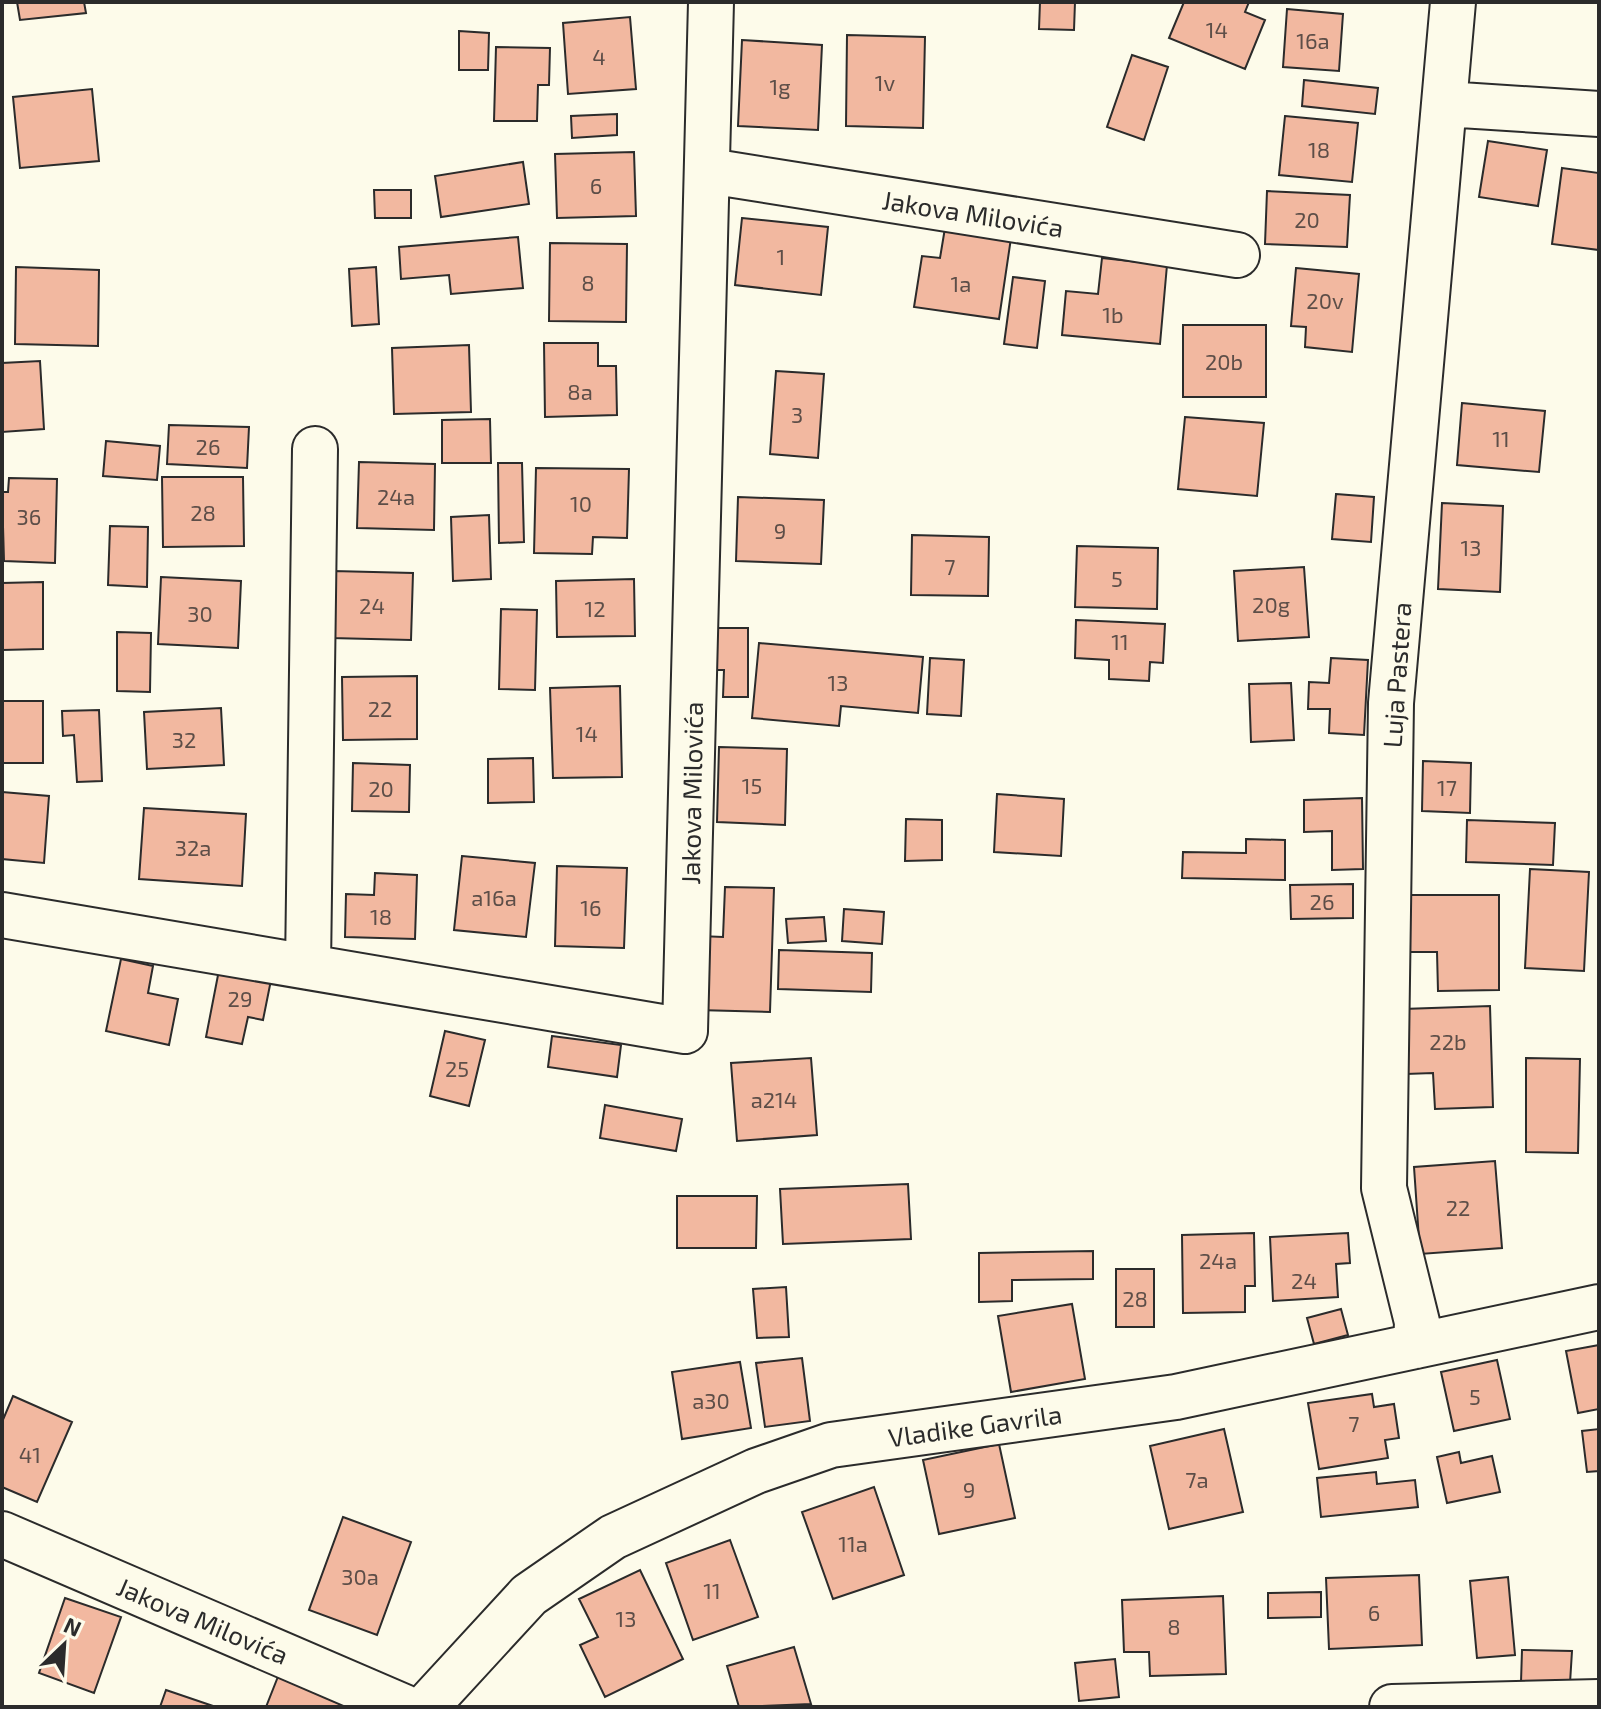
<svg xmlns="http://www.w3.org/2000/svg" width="1601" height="1709" font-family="'Exo 2',sans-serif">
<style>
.building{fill:#f2b8a0;stroke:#2b2b2b;stroke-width:2}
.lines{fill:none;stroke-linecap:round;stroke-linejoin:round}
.minor-casing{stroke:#2b2b2b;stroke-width:48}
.minor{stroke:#fdfbea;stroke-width:44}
.labels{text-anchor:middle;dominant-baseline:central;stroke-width:6;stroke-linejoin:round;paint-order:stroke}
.number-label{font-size:22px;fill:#5d4e48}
.street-label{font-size:26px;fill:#2b2b2b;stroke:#fdfbea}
</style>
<rect width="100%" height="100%" fill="#fdfbea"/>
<path class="building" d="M17,2H84L86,13L20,20Z
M1040,2H1075L1074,30L1039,29Z
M1184,2H1249L1245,12L1265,20L1245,69L1169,38Z
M1287,9L1343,14L1339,71L1283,67Z
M630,17L636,89L568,94L563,23Z
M459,31L489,33L488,70H459Z
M847,35L925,37L923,128L846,126Z
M742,40L822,45L818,130L738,126Z
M496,47L550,48L549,85H538L537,121H494Z
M1132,55L1168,67L1144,140L1107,127Z
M1304,80L1378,88L1375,114L1302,106Z
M92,89L99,161L20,168L13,97Z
M617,114V135L572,138L571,116Z
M1285,116L1358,123L1352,182L1279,175Z
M1488,141L1547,150L1538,206L1479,197Z
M634,152L636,216L557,218L555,154Z
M523,162L529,204L441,217L435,176Z
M1562,168L1599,173V250L1552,244Z
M374,190H411V218H375Z
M1267,191L1350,195L1347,247L1265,244Z
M742,218L828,227L821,295L735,285Z
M945,228L1011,238L999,319L914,307L922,256L940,258Z
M518,237L523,288L451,294L449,275L401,279L399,247Z
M550,243L627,244L626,322L549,321Z
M1102,258L1167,265L1160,344L1062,335L1066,291L1098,294Z
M16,267L99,270L98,346L15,344Z
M376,267L379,324L352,326L349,269Z
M1296,268L1359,274L1352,352L1305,347L1306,327L1291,326Z
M1013,277L1045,281L1037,348L1004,344Z
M1183,325H1266V397H1183Z
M544,343H598V366H616L617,415L545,417Z
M469,345L471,412L394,414L392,348Z
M40,361L44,429L2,432V363Z
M776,371L824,374L818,458L770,454Z
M1462,403L1545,411L1539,472L1457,465Z
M1185,417L1264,423L1257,496L1178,489Z
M490,419L491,463H442V420Z
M169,425L249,427L247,468L167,464Z
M106,441L160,446L157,480L103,476Z
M359,462L435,464L434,530L357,528Z
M498,463H522L524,542L499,543Z
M536,468L629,469L627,538L593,537L592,554L534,553Z
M162,477H243L244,546L163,547Z
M9,478L57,479L55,563L4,561L2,492H8Z
M1336,494L1374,497L1371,542L1332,539Z
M738,497L824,500L821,564L736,561Z
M1442,503L1503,506L1500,592L1438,589Z
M489,515L491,579L453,581L451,517Z
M110,526L148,527L147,587L108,585Z
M912,535L989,537L988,596L911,595Z
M1077,546L1158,548L1157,609L1075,607Z
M1304,567L1309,637L1238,641L1234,571Z
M333,571L413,573L411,640L331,638Z
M161,577L241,581L238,648L158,644Z
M634,579L635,636L557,637L556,581Z
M43,582V649L2,650V583Z
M501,609L537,610L535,690L499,689Z
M1076,620L1165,624L1163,663L1150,662L1149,681L1109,679V660L1075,658Z
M708,628H748V697H723L724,670H708Z
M117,632L151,633L150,692L117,691Z
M759,643L923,657L918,713L841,706L839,726L752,718Z
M930,658L964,660L961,716L927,714Z
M1331,658L1368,660L1364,735L1329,733L1330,709H1308L1309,682L1329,683Z
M417,676V739L343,740L342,677Z
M1291,683L1294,740L1251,742L1249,684Z
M620,686L622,777L553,778L550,688Z
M2,701H43V763H2Z
M221,708L224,765L147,769L144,712Z
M99,710L102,781L77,782L74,735L63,736L62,711Z
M719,747L787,749L785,825L717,822Z
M533,758L534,802L488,803V759Z
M1423,761L1471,763L1470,813L1422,811Z
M353,763L410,765L409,812L352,811Z
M2,792L49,796L44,863L2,859Z
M997,794L1064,799L1061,856L994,852Z
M1362,798L1363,869L1332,870V831L1304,832V800Z
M144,808L246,814L242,886L139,879Z
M906,819L942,820V860L905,861Z
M1467,820L1555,823L1553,865L1466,862Z
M1246,839L1285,840V880L1182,878L1183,852L1246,853Z
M462,856L535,863L526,937L454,930Z
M557,866L627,868L624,948L555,946Z
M1530,869L1589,872L1584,971L1525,968Z
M375,873L417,875L415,939L345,937L346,894L374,895Z
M1353,884V918L1291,919L1290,885Z
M725,887L774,888L770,1012L697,1010L700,936L723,937Z
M1406,895H1499V990L1438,991L1437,952H1406Z
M844,909L884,912L882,944L842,941Z
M824,917L826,941L788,943L786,919Z
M779,950L872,953L871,992L778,989Z
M121,959L153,966L148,993L178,999L169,1045L106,1031Z
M219,970L271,980L263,1020L248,1017L242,1044L206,1037Z
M1490,1006L1493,1107L1435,1109L1433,1073L1406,1074L1403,1009Z
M445,1031L485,1040L469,1106L430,1096Z
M552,1036L621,1045L617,1077L548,1067Z
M811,1058L817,1135L737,1141L731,1063Z
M1526,1058L1580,1059L1578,1153L1526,1152Z
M605,1105L682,1119L676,1151L600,1138Z
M1495,1161L1502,1248L1420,1254L1414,1167Z
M908,1184L911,1239L783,1244L780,1189Z
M677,1196H757L756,1248H677Z
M1254,1233L1255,1286H1245V1312L1183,1313L1182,1235Z
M1348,1233L1350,1263L1336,1264L1338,1297L1273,1301L1270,1237Z
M1093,1251V1279L1012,1280V1301L979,1302V1253Z
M1116,1269H1154V1327H1116Z
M786,1287L789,1337L757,1338L753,1289Z
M1072,1304L1085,1379L1011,1392L998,1316Z
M1341,1309L1348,1335L1314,1344L1307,1318Z
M1599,1345V1409L1578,1413L1566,1351Z
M802,1358L810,1421L765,1427L756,1363Z
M1497,1360L1510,1419L1454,1431L1441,1372Z
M740,1362L751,1428L682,1439L672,1372Z
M1372,1394L1374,1407L1394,1404L1399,1438L1385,1440L1388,1458L1319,1469L1308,1403Z
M13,1396L72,1422L37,1502L2,1487V1422Z
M1224,1429L1243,1512L1169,1529L1150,1446Z
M1599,1429V1471L1587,1472L1582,1431Z
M999,1444L1015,1518L939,1534L923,1460Z
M1459,1452L1461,1463L1492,1456L1500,1492L1447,1503L1437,1457Z
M1376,1472L1377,1484L1415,1480L1418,1507L1321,1517L1317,1478Z
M874,1487L904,1575L833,1599L802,1512Z
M343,1517L411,1542L377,1635L309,1610Z
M730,1540L758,1617L693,1640L666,1563Z
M640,1570L683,1659L605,1697L580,1645L598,1637L579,1599Z
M1419,1575L1422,1645L1329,1649L1326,1578Z
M1508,1577L1515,1655L1477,1658L1470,1581Z
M1321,1592V1617L1268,1618V1593Z
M1223,1596L1226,1674L1150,1676L1149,1652H1124L1122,1600Z
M65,1598L121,1617L94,1693L39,1673Z
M794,1647L811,1704L739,1707L727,1666Z
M1522,1650L1572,1651L1570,1683L1521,1682Z
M1115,1659L1119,1697L1079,1701L1075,1663Z
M281,1669L349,1695L345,1707H266Z
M166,1690L216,1707H160Z"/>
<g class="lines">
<defs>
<path id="minor" d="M1445,104L1599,114
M709,171L1237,255
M2,915L685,1031L711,2
M308,967L315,449
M1416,1346L1417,1322L1384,1188L1391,703L1453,2
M2,1534L404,1707
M426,1707L529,1595L613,1537L756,1471L831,1445L1176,1397L1599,1307
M1392,1707L1599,1702"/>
</defs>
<use href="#minor" class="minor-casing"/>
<use href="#minor" class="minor"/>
</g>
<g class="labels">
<g class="number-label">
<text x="1217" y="29">14</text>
<text x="1313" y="40">16a</text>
<text x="599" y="56">4</text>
<text x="885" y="82">1v</text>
<text x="780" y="86">1g</text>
<text x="1319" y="149">18</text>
<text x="596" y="185">6</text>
<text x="1307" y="219">20</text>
<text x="781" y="256">1</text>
<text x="588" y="282">8</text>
<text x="961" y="283">1a</text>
<text x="1325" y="300">20v</text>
<text x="1113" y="314">1b</text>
<text x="1224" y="361">20b</text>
<text x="580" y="391">8a</text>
<text x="797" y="414">3</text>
<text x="1501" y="438">11</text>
<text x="208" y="446">26</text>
<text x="396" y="496">24a</text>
<text x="581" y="503">10</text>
<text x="203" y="512">28</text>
<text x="29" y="516">36</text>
<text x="780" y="530">9</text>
<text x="1471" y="547">13</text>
<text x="950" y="566">7</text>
<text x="1117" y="578">5</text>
<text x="1271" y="604">20g</text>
<text x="372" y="605">24</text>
<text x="595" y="608">12</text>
<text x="200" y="613">30</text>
<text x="1120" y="641">11</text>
<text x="838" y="682">13</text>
<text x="380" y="708">22</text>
<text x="587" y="733">14</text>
<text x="184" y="739">32</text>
<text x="752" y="785">15</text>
<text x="1447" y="787">17</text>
<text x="381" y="788">20</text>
<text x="193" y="847">32a</text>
<text x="494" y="897">a16a</text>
<text x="1322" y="901">26</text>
<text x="591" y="907">16</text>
<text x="381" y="916">18</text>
<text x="240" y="998">29</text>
<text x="1448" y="1041">22b</text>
<text x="457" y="1068">25</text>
<text x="774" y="1099">a214</text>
<text x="1458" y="1207">22</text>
<text x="1218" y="1260">24a</text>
<text x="1304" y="1280">24</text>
<text x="1135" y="1298">28</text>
<text x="1475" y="1396">5</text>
<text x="711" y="1400">a30</text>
<text x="1354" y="1423">7</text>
<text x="30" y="1454">41</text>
<text x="1197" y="1479">7a</text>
<text x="969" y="1489">9</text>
<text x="853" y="1543">11a</text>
<text x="360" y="1576">30a</text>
<text x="712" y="1590">11</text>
<text x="1374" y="1612">6</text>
<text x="626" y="1618">13</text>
<text x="1174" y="1626">8</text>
</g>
<g class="street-label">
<text transform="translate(973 213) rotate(9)">Jakova Milovića</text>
<text transform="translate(1396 675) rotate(-86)">Luja Pastera</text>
<text transform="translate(691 793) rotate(-89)">Jakova Milovića</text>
<text transform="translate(975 1425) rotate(-8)">Vladike Gavrila</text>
<text transform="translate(203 1620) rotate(23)">Jakova Milovića</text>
</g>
</g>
<rect width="1601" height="1709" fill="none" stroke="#2b2b2b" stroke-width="8"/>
<g transform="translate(64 1645) rotate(25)" stroke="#fdfbea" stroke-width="6" paint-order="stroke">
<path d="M0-6L14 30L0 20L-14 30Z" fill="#2b2b2b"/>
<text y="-12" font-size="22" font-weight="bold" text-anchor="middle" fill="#2b2b2b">N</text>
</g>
</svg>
